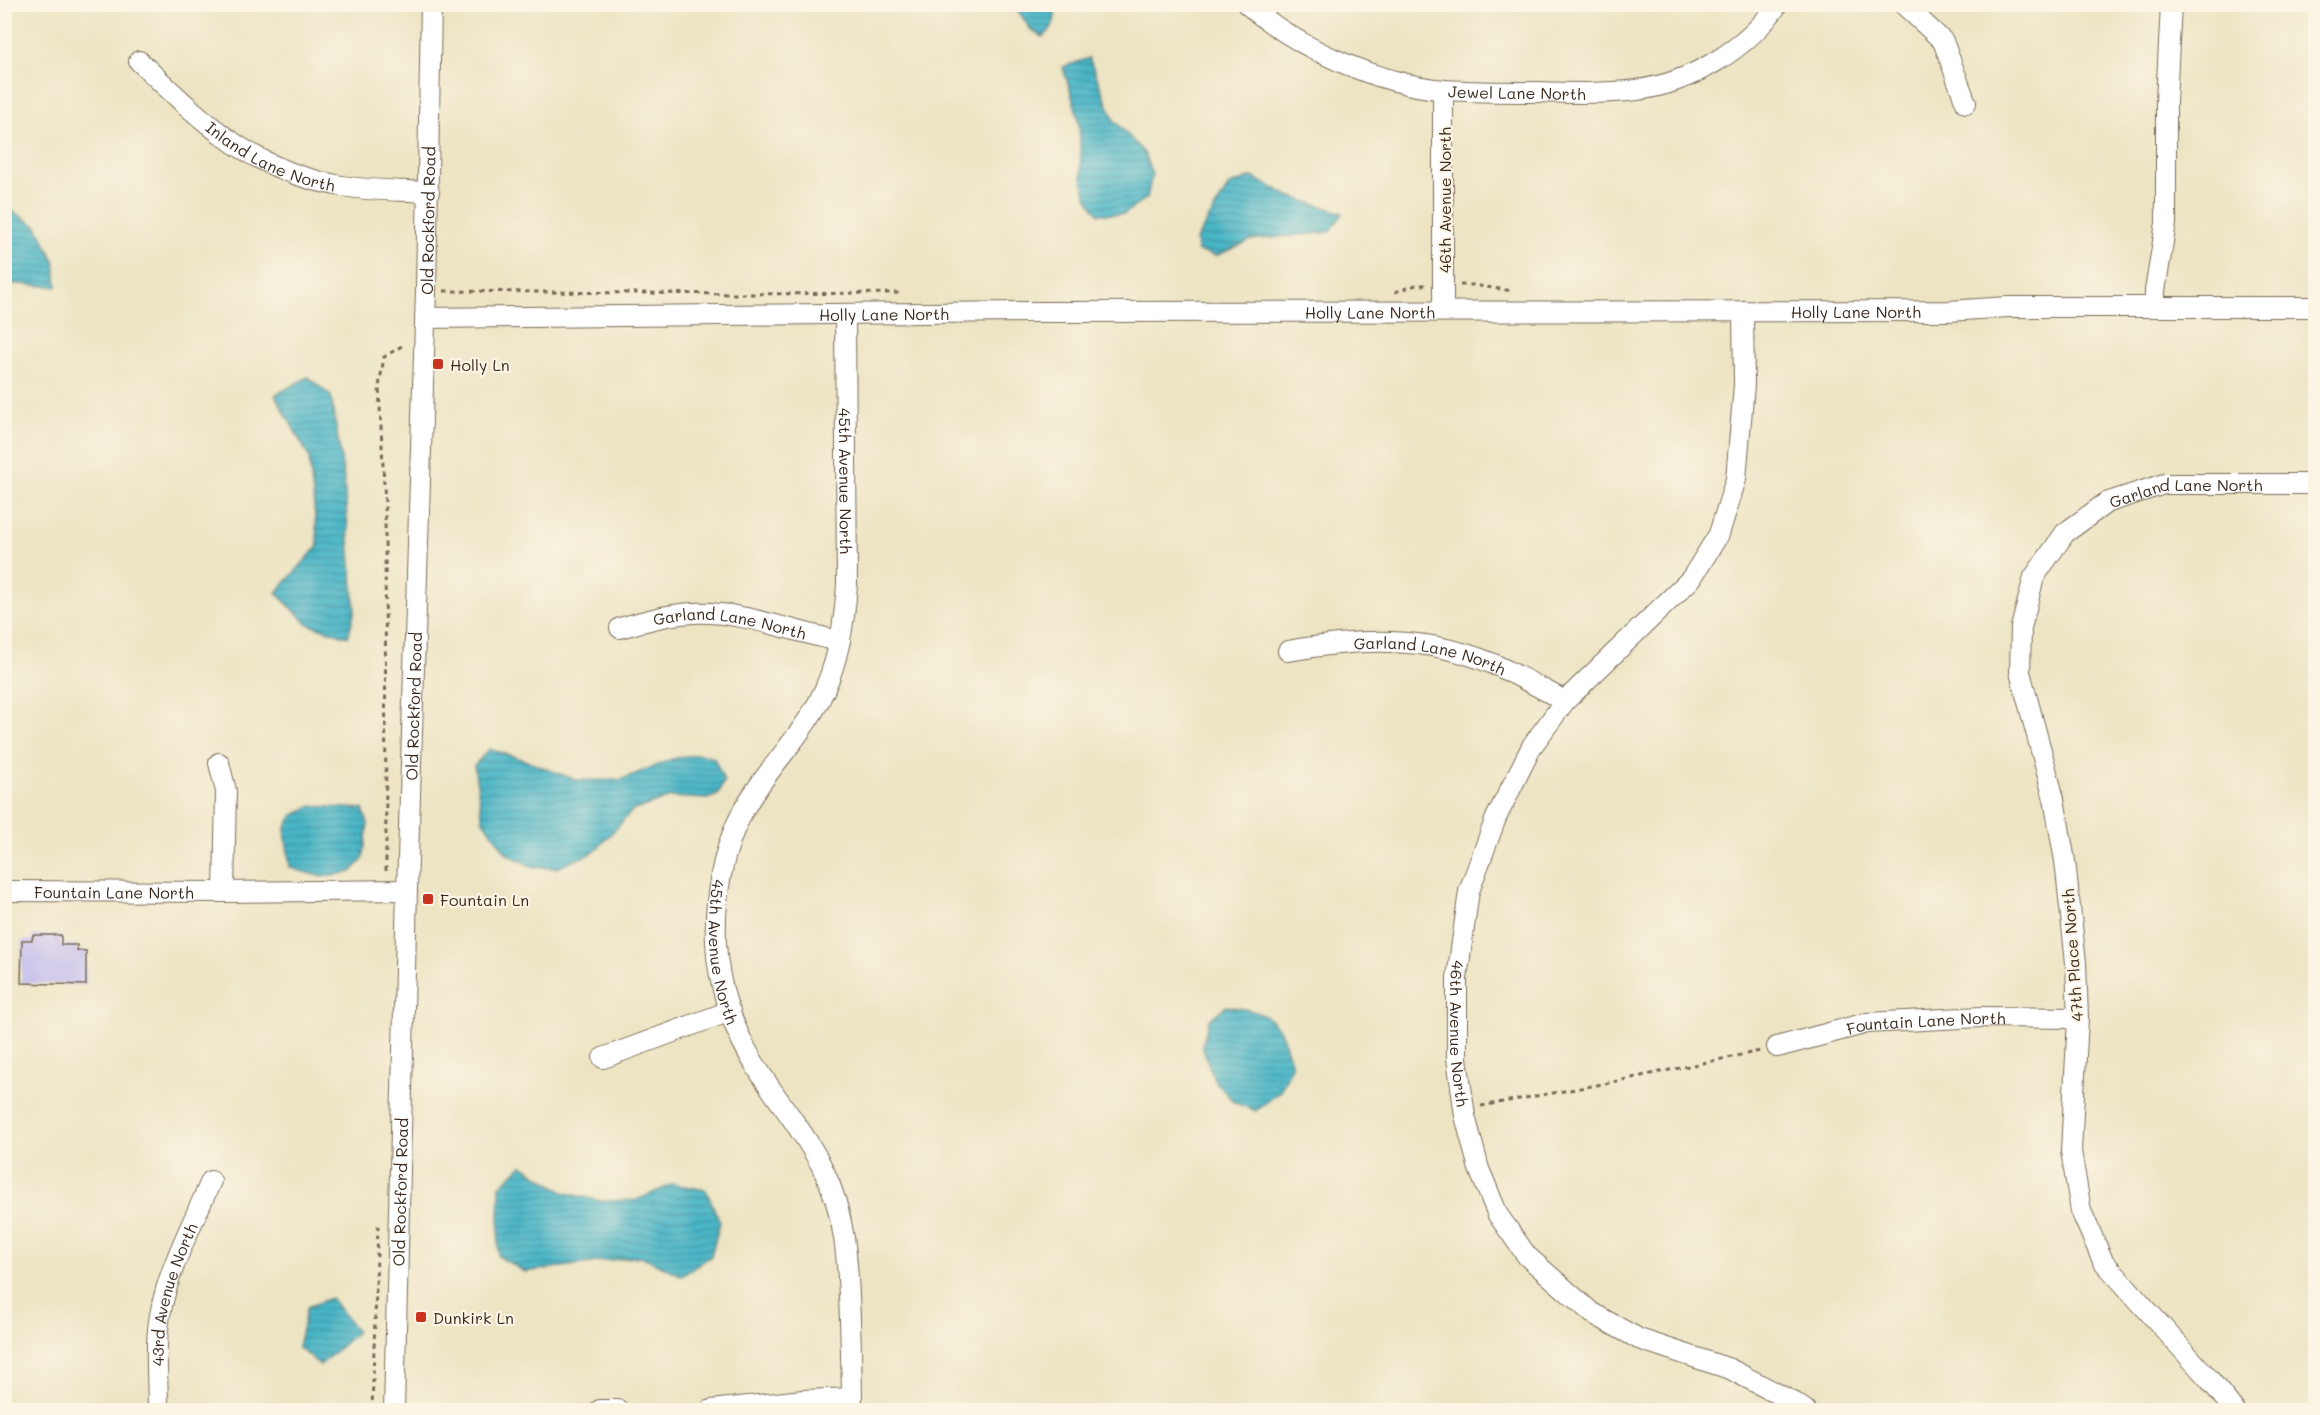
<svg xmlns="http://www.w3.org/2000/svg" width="2320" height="1415" font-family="Mali,sans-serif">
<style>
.water{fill:url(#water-rules);stroke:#427072;stroke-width:1.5}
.building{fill:#c1baed}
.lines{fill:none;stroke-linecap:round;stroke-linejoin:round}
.minor-casing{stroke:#796b58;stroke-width:22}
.path{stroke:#796b58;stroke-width:3;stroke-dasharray:4.5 4.5;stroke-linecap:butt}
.minor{stroke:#fff;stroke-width:20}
.poi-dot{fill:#c8321e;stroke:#fcf5e5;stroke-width:2}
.labels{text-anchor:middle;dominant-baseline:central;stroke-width:4.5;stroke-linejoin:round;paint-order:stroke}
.street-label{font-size:16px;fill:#3b2a1e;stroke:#fcf5e5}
.poi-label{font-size:16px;fill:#3b2a1e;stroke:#fcf5e5;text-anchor:start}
</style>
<defs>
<pattern id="water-rules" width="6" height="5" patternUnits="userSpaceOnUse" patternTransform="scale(1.5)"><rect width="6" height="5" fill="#4ab6c7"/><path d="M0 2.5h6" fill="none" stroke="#3f94a1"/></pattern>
</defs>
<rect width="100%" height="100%" fill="#fcf5e5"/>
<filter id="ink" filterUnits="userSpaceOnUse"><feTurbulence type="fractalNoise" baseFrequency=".0167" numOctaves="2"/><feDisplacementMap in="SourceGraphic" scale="12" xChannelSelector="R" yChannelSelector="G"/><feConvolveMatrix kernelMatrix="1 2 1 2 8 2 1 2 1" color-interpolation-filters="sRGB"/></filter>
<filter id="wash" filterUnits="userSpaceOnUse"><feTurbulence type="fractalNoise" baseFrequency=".008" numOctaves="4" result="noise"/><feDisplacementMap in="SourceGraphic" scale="24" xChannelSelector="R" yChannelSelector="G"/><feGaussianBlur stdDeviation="1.35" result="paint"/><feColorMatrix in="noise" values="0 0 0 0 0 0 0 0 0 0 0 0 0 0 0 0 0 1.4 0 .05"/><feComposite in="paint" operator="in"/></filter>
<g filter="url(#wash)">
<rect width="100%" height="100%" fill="#ece4c3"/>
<path class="water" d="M1010,5H1054C1057,17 1054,29 1043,37L1030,29L1019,12Z
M1089,58L1114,120L1144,153L1152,175L1147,198L1124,214H1099C1074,188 1083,157 1079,126C1077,106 1068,86 1063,67Z
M1252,177L1289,196L1343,213L1330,232L1251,240L1216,256L1197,251L1196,240L1229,185Z
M5,207L37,226L55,262L57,287L5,283Z
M308,377L331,396L343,471L355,610L348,637L308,624L276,593L318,546L309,457L275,395Z
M489,749L519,758L576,780H620L672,759L699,754L714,758L724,781L718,795L707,799L671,797L632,811L594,852L557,868L533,867L507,854L483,821L474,766Z
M312,806L363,809L368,823L366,840L363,859L351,872L322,877L290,868L285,830L292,816Z
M1226,1006C1275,1013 1279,1020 1292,1066L1280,1091L1256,1111L1234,1102L1214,1080L1202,1046L1209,1020Z
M522,1165L563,1192L601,1201L637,1200L673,1184L706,1190L720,1222L711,1256L682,1276L641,1256L525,1272L498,1256L500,1186Z
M331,1298L357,1332L320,1365L298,1347L307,1307Z"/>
<g id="blocks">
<path class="building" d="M33,935H61V945H77V950L86,951V985L21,983L22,940H32Z"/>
</g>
</g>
<g filter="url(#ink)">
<use href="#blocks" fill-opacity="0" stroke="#796b58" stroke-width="1.5"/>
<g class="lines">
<defs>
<g id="minor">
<path id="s1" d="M1247,4C1298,49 1378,84 1445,90C1476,92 1506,92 1537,92C1570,93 1604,94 1637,90C1691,83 1747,49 1778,4"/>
<path d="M1903,4L1943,41L1966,103"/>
<path id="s2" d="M139,61C202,121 252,172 342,186C371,191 400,190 429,192"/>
<path d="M1443,90V311"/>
<path d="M2155,307V291L2166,223V102L2171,4"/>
<path id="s3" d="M1743,311L1744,385L1736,479L1719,534L1691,579L1565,701L1532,746L1496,818L1469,891L1457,978V1058L1465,1116L1479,1169L1498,1215L1527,1256L1592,1313L1639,1339L1730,1369L1795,1403L1805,1410"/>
<path id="s4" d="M845,315L847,585C844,626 838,666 818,703C798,741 764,772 743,811C722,850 714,899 716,943C718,988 734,1033 759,1071C780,1104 806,1134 823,1169C847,1217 848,1268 850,1320C851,1350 852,1380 852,1410"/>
<path id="s5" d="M425,318L1031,312L1949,311L2008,307H2316"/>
<path id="s6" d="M620,628C644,621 669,614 694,613C743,611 792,632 840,641"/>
<path id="s7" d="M1288,651C1358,639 1424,635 1491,663C1516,674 1540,688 1565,701"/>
<path d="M219,763L226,791L224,892"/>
<path id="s8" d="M4,891L224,892L407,890"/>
<path id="s9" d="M1777,1047L1867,1023L1981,1017L2078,1018"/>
<path d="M603,1058L730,1011"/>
<path id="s10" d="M158,1410C158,1377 154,1342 161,1310C170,1265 193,1223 211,1181"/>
<path id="s11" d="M394,1410L407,890L426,291L431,4"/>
<path d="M600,1410H618"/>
<path d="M711,1410L803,1400L852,1398"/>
<path id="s12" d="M2234,1410L2209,1379L2103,1261L2081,1211L2071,1151L2078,1018L2076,963L2065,861L2054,799L2020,672L2021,628L2034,577L2065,533L2106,503L2164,484H2316"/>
</g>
</defs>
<use href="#minor" class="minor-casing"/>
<path class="path" d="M1460,285H1473L1513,291
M444,291L738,294L902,293
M1395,292L1416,285H1426
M386,871L385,504L379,387L384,357L405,344
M1481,1106L1608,1083L1760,1051
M372,1410L378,1225"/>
<use href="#minor" class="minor"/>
</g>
</g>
<g class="poi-dot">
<rect x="432" y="358" width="12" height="12" rx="3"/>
<rect x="422" y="893" width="12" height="12" rx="3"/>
<rect x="415" y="1311" width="12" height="12" rx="3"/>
</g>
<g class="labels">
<g class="street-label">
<text stroke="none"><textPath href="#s1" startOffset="291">Jewel Lane North</textPath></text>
<text stroke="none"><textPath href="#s2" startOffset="165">Inland Lane North</textPath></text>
<text transform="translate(1444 200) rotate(-90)">46th Avenue North</text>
<text stroke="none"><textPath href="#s11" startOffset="1190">Old Rockford Road</textPath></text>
<text stroke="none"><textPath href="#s5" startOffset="945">Holly Lane North</textPath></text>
<text stroke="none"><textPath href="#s5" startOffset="1431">Holly Lane North</textPath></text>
<text stroke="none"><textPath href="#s5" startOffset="459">Holly Lane North</textPath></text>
<text stroke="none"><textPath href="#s4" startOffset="166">45th Avenue North</textPath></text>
<text stroke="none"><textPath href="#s12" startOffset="1082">Garland Lane North</textPath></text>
<text stroke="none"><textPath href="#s6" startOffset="112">Garland Lane North</textPath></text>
<text stroke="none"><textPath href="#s7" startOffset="144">Garland Lane North</textPath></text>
<text stroke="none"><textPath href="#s11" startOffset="704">Old Rockford Road</textPath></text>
<text stroke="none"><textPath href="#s8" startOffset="110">Fountain Lane North</textPath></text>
<text stroke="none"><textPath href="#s4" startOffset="670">45th Avenue North</textPath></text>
<text transform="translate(2072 955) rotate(-94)">47th Place North</text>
<text stroke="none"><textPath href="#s9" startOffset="152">Fountain Lane North</textPath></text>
<text stroke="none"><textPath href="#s3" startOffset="812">46th Avenue North</textPath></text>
<text stroke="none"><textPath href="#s11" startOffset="218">Old Rockford Road</textPath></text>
<text stroke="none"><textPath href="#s10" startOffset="118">43rd Avenue North</textPath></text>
</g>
<g class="poi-label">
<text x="450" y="364">Holly Ln</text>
<text x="440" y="899">Fountain Ln</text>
<text x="433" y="1317">Dunkirk Ln</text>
</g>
</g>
<rect width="2320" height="1415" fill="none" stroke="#fcf5e5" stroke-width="24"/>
</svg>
